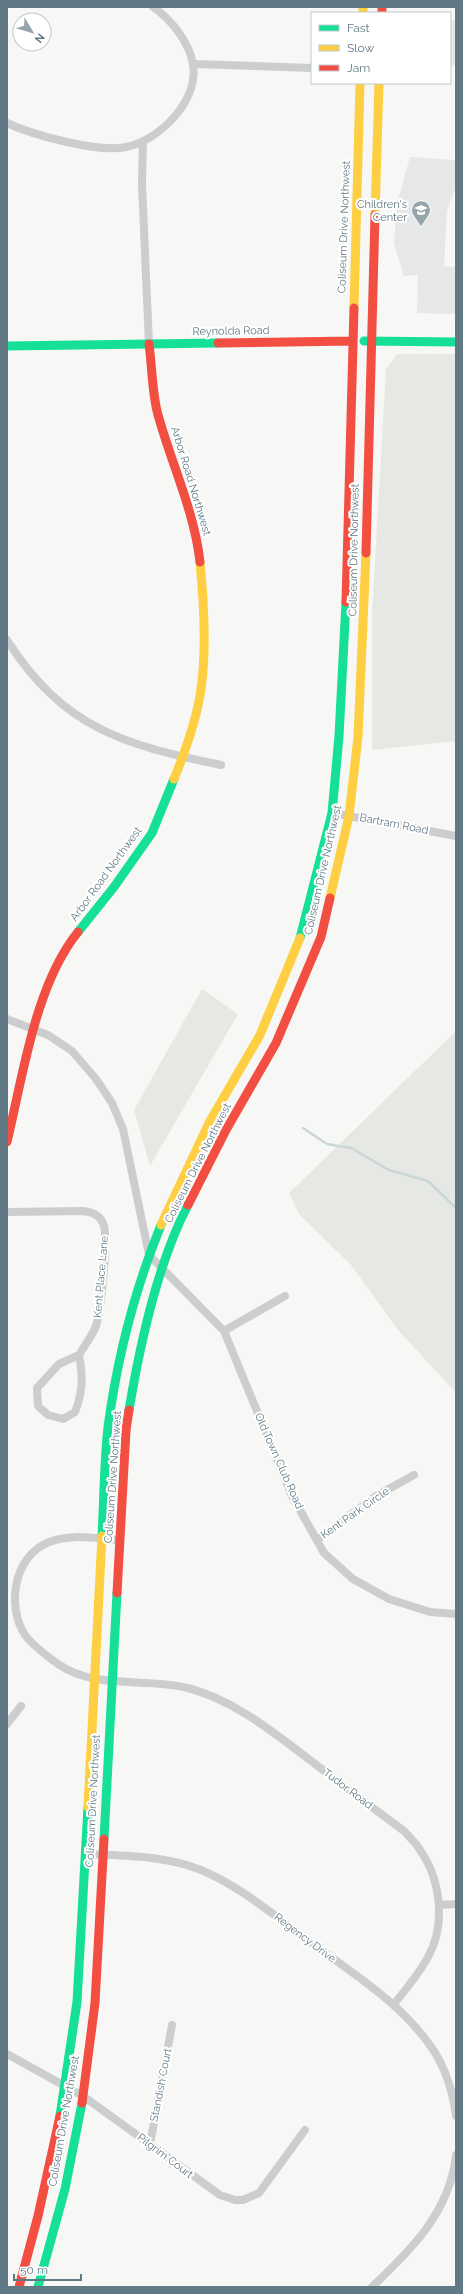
<svg xmlns="http://www.w3.org/2000/svg" width="463" height="2294" font-family="Raleway,sans-serif">
<style>
.built{fill:#e5e8e7}
.green{fill:#e6e9e3}
.lines{fill:none;stroke-linecap:round;stroke-linejoin:round}
.stream{stroke:#cad7d8;stroke-width:2.5}
.street{stroke:#cbcdce;stroke-width:8}
.fast{stroke:#16e098;stroke-width:9}
.slow{stroke:#ffcf43;stroke-width:9}
.jam{stroke:#f24e42;stroke-width:9}
.labels{text-anchor:middle;dominant-baseline:central;stroke-width:4;stroke-linejoin:round;paint-order:stroke}
.poi-label{font-size:11px;fill:#607984;stroke:#fff;text-anchor:end}
.street-label{font-size:11px;fill:#607984;stroke:#fff}
</style>
<rect width="100%" height="100%" fill="#f7f7f6"/>
<path class="built" d="M456,19V65L450,66V21Z
M410,157L456,160L455,189L447,211L444,266L456,267V314L417,313L418,275L404,276L394,243L397,204Z"/>
<path class="green" d="M456,38V65L450,66V40Z
M397,354H456V741L372,750V614L386,369Z
M202,989L238,1014L150,1166L134,1110Z
M456,1031V1393L398,1330L351,1265L299,1214L289,1193Z"/>
<g class="lines">
<path class="stream" d="M303,1128L327,1144L351,1148L389,1170L428,1181L456,1208"/>
<path class="street" d="M193,64L312,68
M7,123C33,135 98,153 126,147C160,140 199,101 193,64C189,42 171,19 153,7
M143,141L142,184L149,344
M7,640C63,728 124,745 221,765
M332,813L456,836
M7,1019L48,1035L72,1051L96,1079L112,1103L123,1129L149,1255L224,1331L292,1496L324,1553L353,1579L389,1599L430,1612L456,1614
M7,1212L83,1211C91,1212 99,1214 103,1223C109,1235 101,1311 96,1326C92,1336 85,1345 79,1355
M224,1331L285,1296
M79,1355C83,1376 83,1392 75,1412L63,1419L48,1415L38,1406L37,1388L59,1364Z
M120,1540C97,1539 71,1533 49,1542C14,1556 6,1605 25,1635C33,1646 47,1656 58,1664C95,1690 145,1677 188,1688C234,1700 273,1732 310,1760C341,1784 373,1808 404,1831C409,1837 416,1843 420,1850C441,1880 446,1925 428,1957C419,1974 406,1989 394,2004
M317,1540L376,1496L414,1475
M7,1724L21,1706
M85,1854C123,1856 165,1855 201,1870C240,1886 276,1917 309,1941C353,1974 403,2004 434,2051C446,2070 453,2093 456,2116
M439,1905L456,1904
M7,2054L83,2096L220,2195L235,2200H243L259,2193L305,2130
M150,2144L172,2025
M372,2287C411,2250 450,2212 456,2155"/>
<path class="fast" d="M364,341L456,342
M7,346L218,343
M78,932L114,887L152,833L174,779
M300,938L332,813L339,736L346,602
M129,1410C140,1344 157,1264 188,1205
M102,1536C104,1500 104,1463 108,1427C117,1359 135,1289 161,1225
M104,1839L117,1593
M60,2116L77,2002L88,1807
M38,2287L65,2189L82,2103"/>
<path class="slow" d="M363,7V13
M375,215L379,83
M354,308L360,83
M174,779C185,752 197,718 201,689C207,648 204,603 200,562
M330,898L349,816L358,737L366,553
M161,1225L210,1121L260,1035L300,938
M88,1807L102,1536"/>
<path class="jam" d="M382,7V13
M218,343L353,341
M149,344C152,366 152,390 157,411C170,461 194,509 200,562
M366,553L375,215
M346,602L354,308
M7,1142C23,1076 35,985 78,932
M188,1205L226,1130L276,1043L321,937L330,898
M117,1593L126,1430L129,1410
M82,2103L95,2003L104,1839
M19,2287L38,2216L60,2116"/>
</g>
<defs>
<symbol id="school-pin" viewBox="-11 -11 22 30"><path d="M0 17L-7.5 6A9.5 9.5 0 1 1 7.5 6Z" fill="#95a5ac" stroke="#fff"/><path d="M0-5L7-2L0 1L-7-2ZM-4 1L0 2.5L4 1V4Q0 6-4 4Z" fill="#fff"/></symbol>
</defs>
<g fill-rule="evenodd">
<use href="#school-pin" x="410" y="199" width="22" height="30"/>
</g>
<g class="labels">
<g class="poi-label">
<text x="407" y="204">Children's<tspan x="407" dy="13">Center</tspan></text>
</g>
<g class="street-label">
<text transform="translate(344 227) rotate(-88)">Coliseum Drive Northwest</text>
<text transform="translate(231 331) rotate(-1)">Reynolda Road</text>
<text transform="translate(191 481) rotate(73)">Arbor Road Northwest</text>
<text transform="translate(354 550) rotate(-89)">Coliseum Drive Northwest</text>
<text transform="translate(394 824) rotate(11)">Bartram Road</text>
<text transform="translate(323 870) rotate(-77)">Coliseum Drive Northwest</text>
<text transform="translate(106 874) rotate(-54)">Arbor Road Northwest</text>
<text transform="translate(198 1163) rotate(-63)">Coliseum Drive Northwest</text>
<text transform="translate(101 1277) rotate(-85)">Kent Place Lane</text>
<text transform="translate(279 1461) rotate(66)">Old Town Club Road</text>
<text transform="translate(113 1477) rotate(-86)">Coliseum Drive Northwest</text>
<text transform="translate(355 1513) rotate(-35)">Kent Park Circle</text>
<text transform="translate(348 1789) rotate(37)">Tudor Road</text>
<text transform="translate(93 1801) rotate(-87)">Coliseum Drive Northwest</text>
<text transform="translate(305 1938) rotate(37)">Regency Drive</text>
<text transform="translate(161 2085) rotate(-79)">Standish Court</text>
<text transform="translate(64 2121) rotate(-80)">Coliseum Drive Northwest</text>
<text transform="translate(165 2156) rotate(37)">Pilgrim Court</text>
</g>
</g>
<rect width="463" height="2294" fill="none" stroke="#607984" stroke-width="16"/>
<rect x="311" y="12" width="140" height="72" fill="#ffffff" stroke="#bfc9ce"/>
<rect x="319" y="25" width="20" height="6" fill="#16e098" stroke="#bfc9ce"/>
<text x="347" y="32" font-size="12" fill="#607984">Fast</text>
<rect x="319" y="45" width="20" height="6" fill="#ffcf43" stroke="#bfc9ce"/>
<text x="347" y="52" font-size="12" fill="#607984">Slow</text>
<rect x="319" y="65" width="20" height="6" fill="#f24e42" stroke="#bfc9ce"/>
<text x="347" y="72" font-size="12" fill="#607984">Jam</text>
<g transform="translate(32 32) rotate(128)"><circle r="19" fill="#ffffff" stroke="#bfc9ce"/>
<path d="M0-3L7 15L0 10L-7 15Z" fill="#95a5ac"/>
<text y="-6" font-size="11" font-weight="bold" text-anchor="middle" fill="#607984">N</text>
</g>
<path d="M14 2274v6h67v-6" fill="none" stroke="#607984" stroke-width="2"/>
<text x="20" y="2274" font-size="12" fill="#607984" stroke="#ffffff" stroke-width="3" paint-order="stroke">50 m</text>
</svg>
